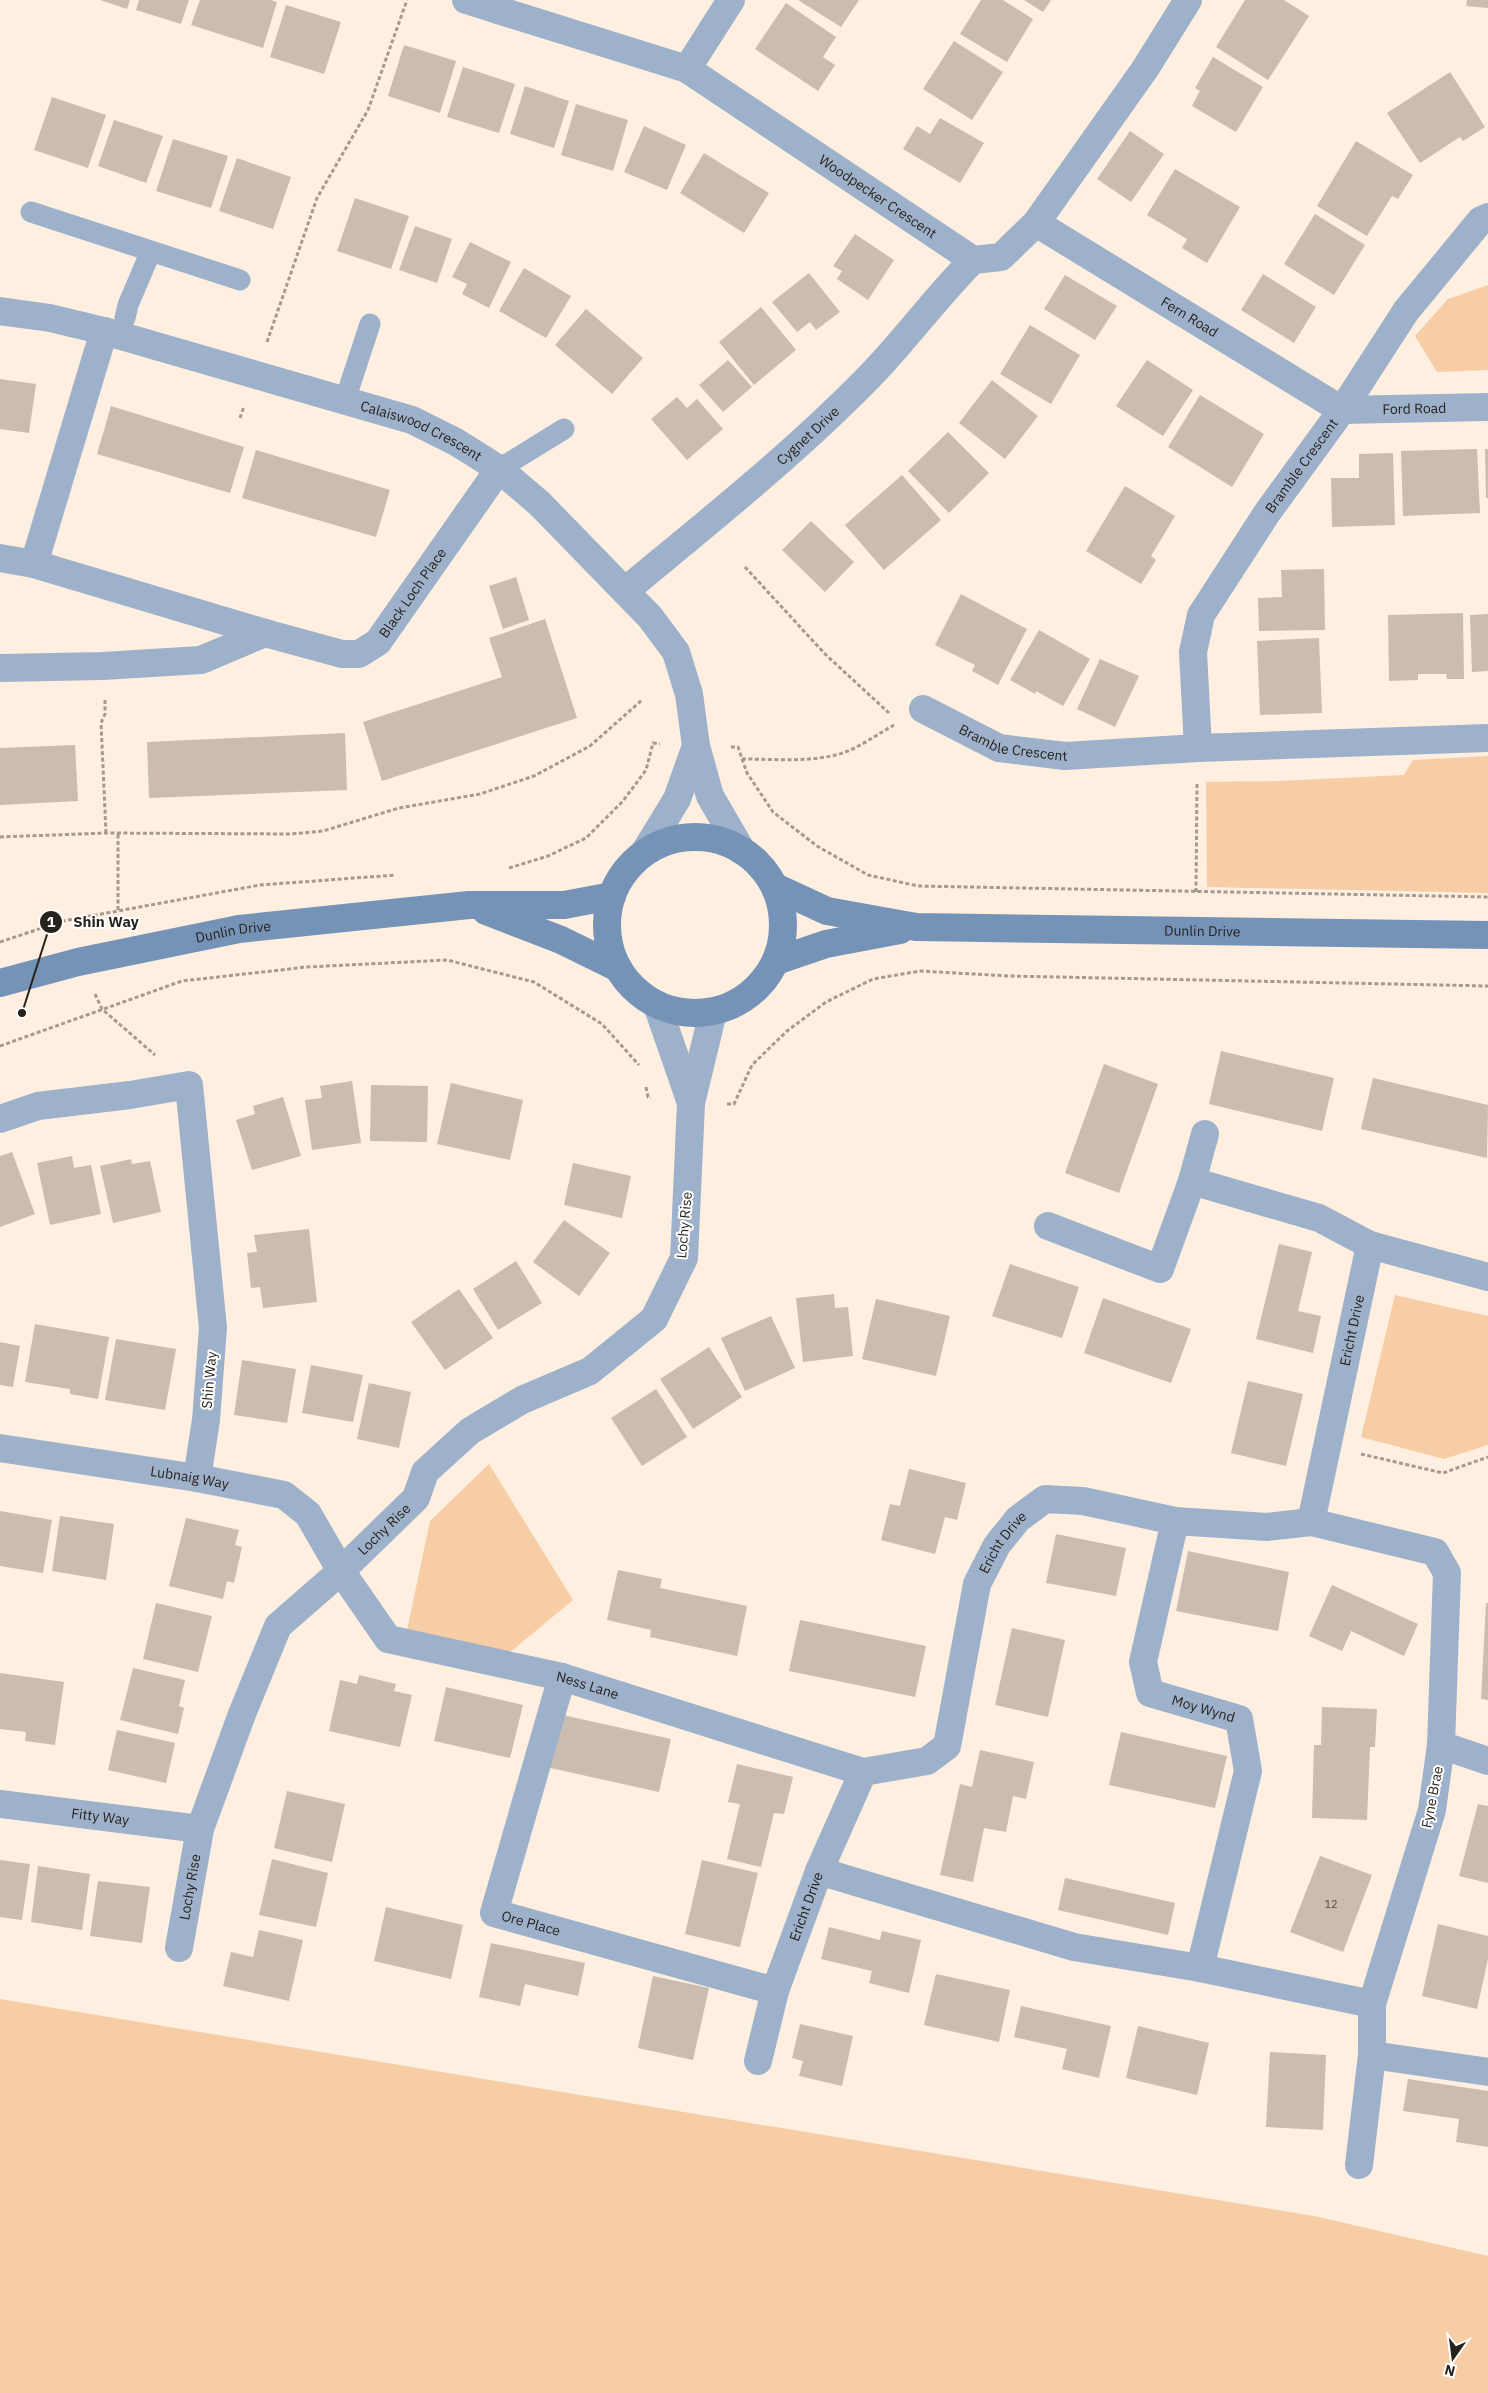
<svg xmlns="http://www.w3.org/2000/svg" width="1488" height="2393" font-family="'IBM Plex Sans',sans-serif">
<style>
.green{fill:#f7cda6}
.building{fill:#cabcae}
.lines{fill:none;stroke-linecap:round;stroke-linejoin:round}
.path{stroke:#a59a90;stroke-width:3;stroke-dasharray:4 2.5;stroke-linecap:butt}
.lane{stroke:#9eb1cb;stroke-width:21}
.street{stroke:#9eb1cb;stroke-width:28}
.secondary{stroke:#7592b7;stroke-width:28}
.labels{text-anchor:middle;dominant-baseline:central;stroke-width:4;stroke-linejoin:round;paint-order:stroke}
.number-label{font-size:11px;fill:#504841}
.street-label{font-size:14px;fill:#28221d;stroke:#fff}
.leader{fill:none;stroke:#28221d;stroke-width:2}
.callout-dot{fill:#28221d;stroke:#fff;stroke-width:2}
.mark-label{font-size:15px;text-anchor:middle;font-weight:bold;fill:#fff}
.callout-label{font-size:15px;text-anchor:middle;font-weight:bold;fill:#28221d;stroke:#fff;stroke-width:4;stroke-linejoin:round;paint-order:stroke}
</style>
<rect width="100%" height="100%" fill="#feefe1"/>
<path class="green" d="M1488,285V370L1437,372L1415,336L1448,299Z
M1488,756V893L1207,887L1206,782L1279,781L1404,775L1413,760Z
M1395,1295L1488,1316V1445L1444,1459L1361,1437Z
M489,1464L573,1600L509,1653L406,1635L430,1521Z
M0,1999L1314,2216L1488,2256V2393H0Z"/>
<path class="building" d="M100,0H130L127,9Z
M139,0H189L181,24L136,10Z
M200,0H271L277,2L263,48L191,25Z
M798,0H859L841,27Z
M981,0H1003L1033,19L1007,62L960,34Z
M1024,0H1051L1043,12Z
M1245,0H1284L1309,16L1268,80L1216,47Z
M1467,0H1488V8L1466,6Z
M786,3L836,37L823,57L835,65L818,91L755,49Z
M286,5L341,22L324,74L270,57Z
M954,41L1003,72L972,120L923,89Z
M404,45L456,61L440,113L388,96Z
M1213,57L1263,87L1236,132L1192,106L1200,91L1195,88Z
M463,67L515,84L499,133L447,117Z
M1450,72L1485,127L1463,141L1460,137L1420,163L1387,113Z
M525,86L569,101L554,148L510,134Z
M52,97L106,115L88,168L34,150Z
M576,104L628,120L613,171L561,155Z
M940,118L984,143L960,183L903,149L917,126L930,134Z
M114,120L163,136L146,183L98,166Z
M644,126L686,145L667,190L624,172Z
M1130,131L1164,154L1131,202L1097,179Z
M173,139L228,156L211,208L156,191Z
M1356,141L1413,175L1398,199L1392,196L1367,236L1317,206Z
M704,153L769,193L744,233L680,193Z
M237,158L291,177L273,229L219,211Z
M1175,169L1240,207L1207,263L1182,248L1187,239L1147,215Z
M355,198L409,216L391,269L337,251Z
M1315,214L1365,245L1334,295L1284,264Z
M415,226L452,239L437,283L399,270Z
M855,234L894,260L868,300L837,279L842,271L833,266Z
M470,242L511,262L489,308L462,294L467,284L452,277Z
M524,268L571,296L546,338L499,311Z
M809,273L840,312L816,330L810,322L797,332L772,302Z
M1263,274L1316,307L1294,343L1241,310Z
M1065,275L1117,306L1095,340L1044,309Z
M761,307L796,350L754,385L719,342Z
M586,309L643,358L612,394L555,345Z
M1030,325L1080,355L1051,404L1000,374Z
M728,360L752,387L723,412L699,385Z
M1147,360L1193,390L1163,436L1116,406Z
M0,379L36,384L29,433L0,429Z
M992,380L1038,416L1005,459L959,423Z
M1200,395L1264,434L1232,487L1168,447Z
M677,397L687,408L697,399L723,429L687,460L651,419Z
M111,406L244,447L230,493L97,454Z
M948,432L989,473L949,513L908,471Z
M1477,449L1480,513L1403,516L1401,451Z
M1485,449H1488V498H1486Z
M256,450L390,490L376,537L242,498Z
M1393,453L1395,525L1332,527L1331,478H1359V454Z
M902,475L941,520L884,570L845,525Z
M1125,486L1175,516L1151,556L1156,560L1141,584L1086,551Z
M811,521L854,562L825,592L782,550Z
M1324,569L1325,630L1259,631L1258,598L1282,597L1281,570Z
M516,577L529,620L503,629L489,586Z
M961,594L1027,629L998,685L972,671L975,665L935,645Z
M1463,613L1464,679H1447L1446,674H1418V680L1389,681L1388,615Z
M1488,614V671L1472,672L1470,615Z
M545,619L577,718L382,781L363,722L502,677L489,638Z
M1039,630L1090,659L1063,706L1036,691L1035,694L1010,680Z
M1319,638L1322,713L1260,715L1257,641Z
M1100,659L1139,676L1115,727L1077,709Z
M345,733L347,790L149,798L147,742Z
M75,745L78,801L0,805V748Z
M1221,1051L1334,1078L1322,1131L1209,1104Z
M1104,1064L1158,1084L1119,1193L1065,1173Z
M1373,1078L1488,1105L1487,1158L1361,1129Z
M352,1081L361,1143L312,1150L305,1100L322,1098L320,1086Z
M451,1083L523,1100L510,1160L437,1144Z
M371,1085L428,1086L427,1142L370,1141Z
M283,1097L301,1156L252,1170L236,1120L255,1114L253,1106Z
M12,1152L35,1214L0,1227V1156Z
M72,1156L74,1168L91,1165L101,1214L50,1225L37,1163Z
M131,1159L132,1164L150,1161L161,1212L113,1223L100,1166Z
M573,1163L631,1176L622,1218L564,1205Z
M564,1220L610,1253L579,1296L533,1262Z
M309,1229L317,1302L263,1308L260,1287L251,1288L247,1253L257,1252L254,1235Z
M1279,1244L1312,1252L1298,1311L1321,1316L1313,1353L1256,1339Z
M516,1261L542,1303L498,1330L473,1289Z
M1010,1264L1079,1287L1062,1338L992,1316Z
M459,1289L493,1338L445,1370L411,1322Z
M834,1294L835,1308L848,1307L853,1356L803,1362L796,1298Z
M1103,1298L1191,1329L1171,1383L1084,1353Z
M876,1299L950,1316L936,1376L862,1359Z
M771,1316L795,1368L745,1391L721,1338Z
M35,1324L109,1337L98,1399L70,1394V1389L25,1382Z
M116,1339L176,1349L165,1410L105,1400Z
M0,1342L20,1346L13,1387L0,1385Z
M709,1347L742,1397L693,1429L660,1379Z
M242,1360L296,1369L287,1423L234,1415Z
M311,1365L363,1375L353,1422L302,1413Z
M1248,1381L1303,1394L1286,1466L1231,1453Z
M369,1383L411,1392L399,1448L357,1439Z
M656,1389L687,1437L642,1466L611,1418Z
M909,1469L966,1483L957,1520L945,1517L935,1554L881,1540L890,1504L900,1506Z
M0,1511L52,1520L43,1573L0,1566Z
M60,1516L114,1524L106,1580L52,1571Z
M186,1518L239,1530L235,1545L242,1547L234,1583L227,1581L223,1599L169,1586Z
M1056,1534L1126,1548L1116,1596L1046,1583Z
M1188,1551L1289,1572L1278,1631L1176,1611Z
M618,1570L662,1579L660,1588L747,1606L737,1656L650,1637L651,1630L607,1620Z
M1332,1585L1418,1624L1404,1656L1351,1631L1342,1651L1309,1636Z
M156,1603L212,1616L198,1672L143,1659Z
M1486,1603H1488V1700L1481,1699Z
M800,1620L926,1646L915,1697L789,1671Z
M1012,1628L1065,1640L1048,1717L995,1705Z
M133,1668L185,1680L179,1706L184,1708L178,1734L120,1720Z
M0,1673L64,1682L55,1745L25,1741L26,1732L0,1729Z
M359,1675L396,1684L394,1691L412,1695L400,1747L329,1731L340,1680L357,1684Z
M446,1687L523,1705L510,1758L434,1741Z
M1322,1707L1377,1709L1375,1747H1370L1367,1820L1312,1818L1314,1745H1321Z
M558,1714L671,1739L659,1792L546,1767Z
M117,1730L175,1743L166,1783L108,1770Z
M1121,1732L1227,1756L1215,1808L1109,1785Z
M980,1750L1034,1762L1026,1799L1013,1796L1006,1832L984,1828L973,1882L940,1875L960,1784L972,1787Z
M737,1764L793,1777L784,1814L774,1813L761,1867L727,1859L740,1804L728,1802Z
M287,1791L345,1804L332,1862L274,1848Z
M1478,1804L1488,1806V1883L1459,1876Z
M1320,1856L1372,1875L1343,1952L1290,1932Z
M272,1859L328,1873L316,1927L259,1915Z
M0,1860L30,1864L22,1920L0,1917Z
M702,1860L758,1873L740,1947L685,1934Z
M38,1866L90,1874L82,1930L31,1922Z
M1065,1878L1175,1903L1168,1935L1058,1910Z
M98,1881L150,1887L142,1943L90,1936Z
M386,1907L463,1925L451,1979L374,1961Z
M1438,1924L1488,1936V1959L1477,2009L1422,1996Z
M829,1927L880,1940L882,1931L921,1940L909,1993L869,1983L872,1971L821,1959Z
M259,1930L303,1940L289,2001L223,1986L231,1952L253,1957Z
M491,1943L585,1963L578,1996L525,1984L520,2006L479,1997Z
M936,1974L1010,1990L999,2042L924,2025Z
M653,1976L709,1988L693,2060L638,2048Z
M1021,2006L1111,2026L1099,2078L1062,2069L1067,2049L1014,2037Z
M800,2024L853,2036L842,2086L799,2076L803,2061L792,2058Z
M1138,2026L1209,2043L1197,2095L1126,2078Z
M1270,2052L1326,2055L1323,2130L1266,2127Z
M1408,2079L1488,2091V2147L1456,2142L1459,2119L1403,2111Z"/>
<g class="lines">
<path class="path" d="M267,342L317,198L368,110L407,0
M240,418L244,406
M745,567L825,654L889,713
M105,700V714L101,723L106,833
M731,747H738L747,773L773,812L817,846L868,875L918,886L1488,897
M742,759C771,759 802,762 831,756C854,752 874,736 894,725
M0,837L106,833L291,834L323,831L399,808L480,794L534,776L590,746L642,700
M509,868L548,856L586,838L623,801L646,770L653,743L660,744
M1196,892L1197,783
M118,910V833
M0,942L63,921L260,885L396,875
M95,994L102,1009L155,1055
M0,1046L182,981L307,967L447,960L534,982L602,1024L639,1065
M646,1087L648,1097L651,1098
M727,1104H734L752,1065L787,1031L826,1002L873,979L920,971L1009,976L1488,986
M1361,1454L1443,1473L1488,1457"/>
<path class="lane" d="M31,212L240,280
M125,318L128,305L151,251
M345,400L370,324
M499,469L564,429"/>
<g class="street">
<path id="s1" d="M466,0L687,69L973,260L1001,257L1036,223L1145,69L1188,0"/>
<path d="M687,69L731,0"/>
<path id="s2" d="M1036,223L1342,410L1488,407"/>
<path id="s3" d="M0,311L50,318L104,331L412,420L456,442L499,469L540,504L650,617L676,652L689,694L696,746L710,796L742,851"/>
<path d="M0,558L34,564L265,633"/>
<path d="M34,564L104,331"/>
<path id="s4" d="M625,591C708,522 794,454 870,376C906,339 936,297 973,260"/>
<path id="s5" d="M0,668L103,666L201,660L265,633L342,654H359L378,642L499,469"/>
<path id="s6" d="M923,709L999,748L1065,756L1198,748L1488,738"/>
<path id="s7" d="M1198,748L1193,652L1201,615L1267,513L1342,410L1406,311L1481,220L1488,217"/>
<path d="M644,853L677,799L696,746"/>
<path d="M657,1005L691,1103"/>
<path d="M0,1119L38,1106L130,1095L189,1085L213,1328L206,1420L197,1478"/>
<path d="M1192,1181L1205,1134"/>
<path d="M1048,1226L1160,1269L1192,1181L1319,1218L1370,1245L1488,1277"/>
<path id="s8" d="M0,1448L197,1478L284,1495L308,1514L341,1571L388,1639L562,1677L863,1772"/>
<path id="s9" d="M1175,1521L1143,1662L1150,1693L1239,1719L1248,1771L1200,1968"/>
<path id="s10" d="M1311,1522L1370,1245"/>
<path id="s11" d="M562,1677L494,1913L775,1991"/>
<path d="M1441,1745L1488,1761"/>
<path id="s12" d="M0,1804L200,1829"/>
<path d="M819,1871L1074,1947L1200,1968L1372,2004"/>
<path id="s13" d="M179,1948L200,1829L242,1714L278,1626L341,1571L416,1498L425,1472L470,1431L522,1400L590,1371L654,1319L684,1258L691,1103L713,1012"/>
<path d="M1372,2055L1488,2072"/>
<path id="s14" d="M758,2061L775,1991L819,1871L863,1772L927,1761L947,1746L977,1584L997,1545L1018,1519L1045,1499L1083,1501L1175,1521L1267,1527L1311,1522L1435,1552L1447,1573L1441,1745L1432,1810L1372,2004V2055L1359,2165"/>
</g>
<g class="secondary">
<circle cx="695" cy="925" r="88"/>
<path id="s15" d="M775,887L827,911L916,927L1488,935"/>
<path d="M486,911L561,940L618,968"/>
<path d="M776,961L826,944L900,930"/>
<path id="s16" d="M0,983L78,962L239,929L469,905H564L612,896"/>
</g>
</g>
<g class="labels">
<g class="number-label">
<text x="1331" y="1904">12</text>
</g>
<g class="street-label">
<text stroke="none"><textPath href="#s1" startOffset="461">Woodpecker Crescent</textPath></text>
<text stroke="none"><textPath href="#s2" startOffset="180">Fern Road</textPath></text>
<text stroke="none"><textPath href="#s2" startOffset="431">Ford Road</textPath></text>
<text stroke="none"><textPath href="#s3" startOffset="439">Calaiswood Crescent</textPath></text>
<text stroke="none"><textPath href="#s4" startOffset="240">Cygnet Drive</textPath></text>
<text stroke="none"><textPath href="#s7" startOffset="314">Bramble Crescent</textPath></text>
<text stroke="none"><textPath href="#s5" startOffset="450">Black Loch Place</textPath></text>
<text stroke="none"><textPath href="#s6" startOffset="98">Bramble Crescent</textPath></text>
<text stroke="none"><textPath href="#s15" startOffset="434">Dunlin Drive</textPath></text>
<text stroke="none"><textPath href="#s16" startOffset="239">Dunlin Drive</textPath></text>
<text transform="translate(684 1225) rotate(-85)">Lochy Rise</text>
<text stroke="none"><textPath href="#s10" startOffset="196">Ericht Drive</textPath></text>
<text transform="translate(209 1380) rotate(-85)">Shin Way</text>
<text stroke="none"><textPath href="#s8" startOffset="192">Lubnaig Way</textPath></text>
<text stroke="none"><textPath href="#s13" startOffset="482">Lochy Rise</textPath></text>
<text stroke="none"><textPath href="#s14" startOffset="612">Ericht Drive</textPath></text>
<text stroke="none"><textPath href="#s8" startOffset="672">Ness Lane</textPath></text>
<text stroke="none"><textPath href="#s9" startOffset="232">Moy Wynd</textPath></text>
<text transform="translate(1432 1797) rotate(-79)">Fyne Brae</text>
<text stroke="none"><textPath href="#s12" startOffset="101">Fitty Way</textPath></text>
<text stroke="none"><textPath href="#s13" startOffset="62">Lochy Rise</textPath></text>
<text stroke="none"><textPath href="#s14" startOffset="162">Ericht Drive</textPath></text>
<text stroke="none"><textPath href="#s11" startOffset="284">Ore Place</textPath></text>
</g>
</g>
<path class="leader" d="M22 1013L51 922"/>
<g class="callout-dot">
<circle cx="22" cy="1013" r="5"/>
<circle cx="51" cy="922" r="12"/>
</g>
<g class="mark-label">
<text x="51" y="927">1</text>
</g>
<g class="callout-label">
<text x="106" y="927">Shin Way</text>
</g>
<g transform="translate(1453 2358) rotate(194)" stroke="#ffffff" stroke-width="4" paint-order="stroke">
<path d="M0-4L9 19L0 12L-9 19Z" fill="#28221d"/>
<text y="-8" font-size="14" font-weight="bold" text-anchor="middle" fill="#28221d">N</text>
</g>
</svg>
